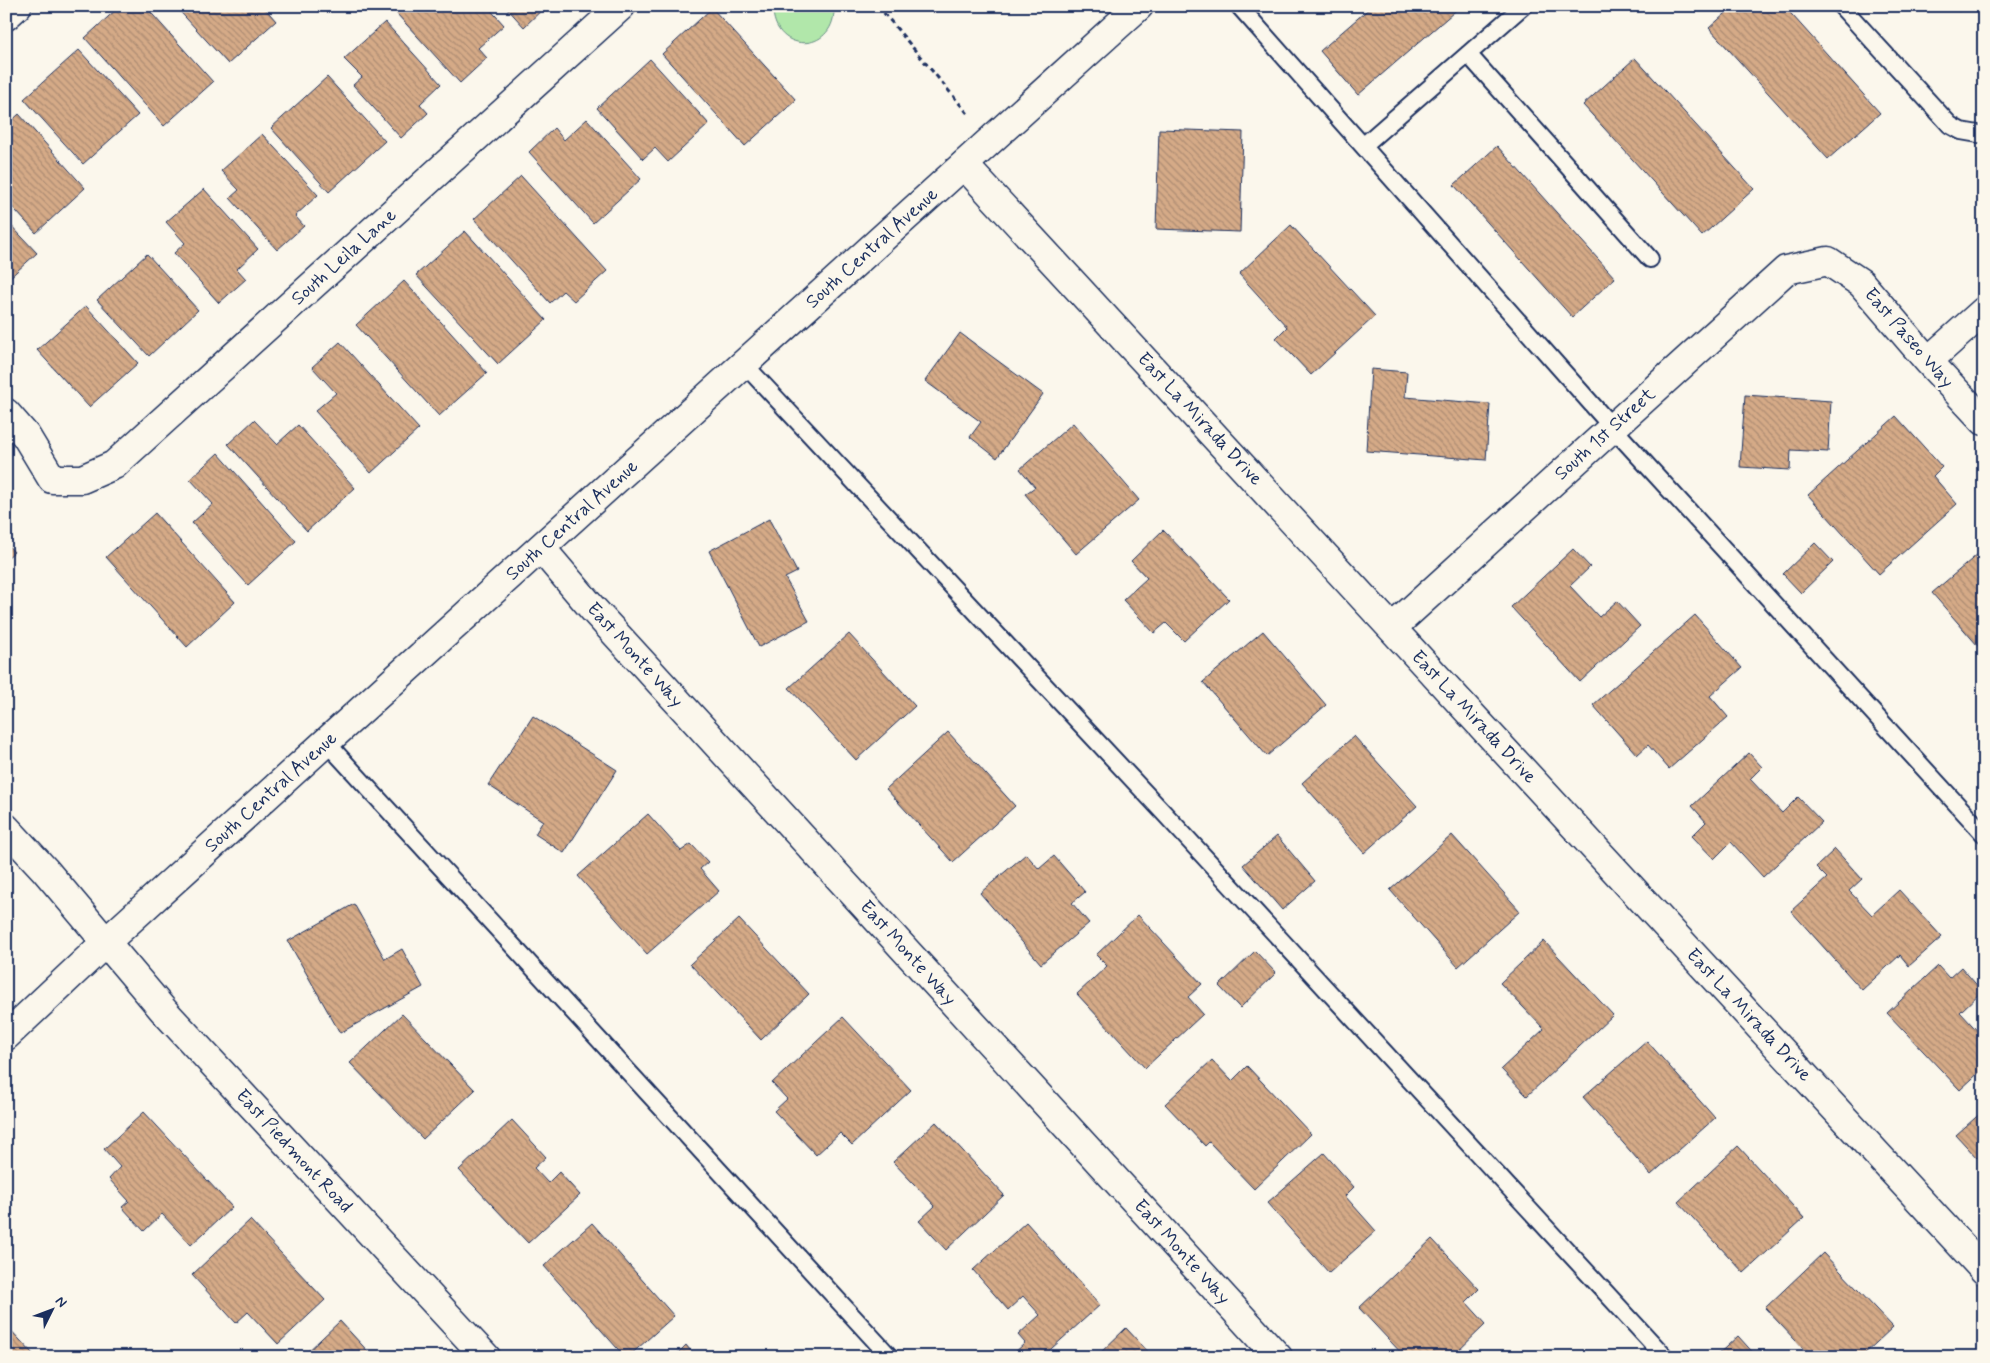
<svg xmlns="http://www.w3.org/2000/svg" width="1990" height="1363" font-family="Mynerve,sans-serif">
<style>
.green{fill:#b1e7aa;stroke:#668b84}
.building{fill:url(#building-back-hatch);stroke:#1b2f5e}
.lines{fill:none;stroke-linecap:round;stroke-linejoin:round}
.service-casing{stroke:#1b2f5e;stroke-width:20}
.minor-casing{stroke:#1b2f5e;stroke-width:31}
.tertiary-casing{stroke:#1b2f5e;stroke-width:31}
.path{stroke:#1b2f5e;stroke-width:3;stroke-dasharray:5 4;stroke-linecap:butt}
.service{stroke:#fbf7ec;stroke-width:16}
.minor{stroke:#fbf7ec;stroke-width:28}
.tertiary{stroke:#fbf7ec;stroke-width:28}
.labels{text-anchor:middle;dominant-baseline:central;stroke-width:5;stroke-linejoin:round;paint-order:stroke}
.street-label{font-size:19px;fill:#1b2f5e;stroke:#fbf7ec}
</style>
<defs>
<pattern id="building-back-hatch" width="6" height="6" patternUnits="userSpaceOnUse" patternTransform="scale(1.25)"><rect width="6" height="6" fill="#d5aa87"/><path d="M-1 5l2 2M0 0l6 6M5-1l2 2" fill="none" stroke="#ac8b72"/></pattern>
</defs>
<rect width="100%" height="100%" fill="#fbf7ec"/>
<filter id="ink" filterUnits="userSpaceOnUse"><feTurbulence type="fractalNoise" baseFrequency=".02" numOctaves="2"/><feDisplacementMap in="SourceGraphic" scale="10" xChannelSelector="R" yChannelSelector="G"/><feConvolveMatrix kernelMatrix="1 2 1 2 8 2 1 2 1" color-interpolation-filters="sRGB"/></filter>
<g filter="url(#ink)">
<path class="green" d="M773,6H834C837,55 771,55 773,6Z"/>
<path class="building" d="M120,6H145L213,82L164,126L85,38Z
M175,6H263L276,21L228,64Z
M403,6H487L504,25L478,48L487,58L460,83L396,13Z
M505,6H546L524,27Z
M1372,6H1461L1358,95L1320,51Z
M1734,6H1784L1880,113L1828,159L1709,28Z
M1953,6H1965L1959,12Z
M712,8L796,100L745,146L662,54Z
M385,22L441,84L420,104L428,113L401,138L353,85L362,77L344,59Z
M79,50L138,115L83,164L24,99Z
M1635,58L1754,189L1702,236L1583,105Z
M650,59L709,124L668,162L655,148L643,159L597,108Z
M327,77L385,141L329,192L271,128Z
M19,114L85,188L36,233L6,200V126Z
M587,119L641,179L593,223L529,152L554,128L564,140Z
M1159,129L1243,132L1240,232L1156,229Z
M262,134L318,195L295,216L304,226L277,250L230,198L239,190L221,171Z
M1497,146L1615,278L1572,317L1454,185Z
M521,176L607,271L574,301L563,291L550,303L474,219Z
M204,189L258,249L237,269L246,279L219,303L174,253L185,243L166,222Z
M6,220L37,253L6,281Z
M1291,225L1375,316L1311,375L1276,338L1287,327L1239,274Z
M465,231L546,320L498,364L416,275Z
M147,254L198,310L149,356L97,300Z
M404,281L487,373L439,416L356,325Z
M86,306L138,363L89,407L37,350Z
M960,333L1043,394L997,458L970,437L981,422L925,381Z
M340,342L419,429L371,473L315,411L336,393L312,367Z
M1371,369L1407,372L1405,397L1490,404L1486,460L1366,451Z
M1745,395L1831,401L1828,452L1791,450L1790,470L1740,467Z
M1896,416L1942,467L1933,476L1957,504L1879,574L1808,495Z
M254,420L277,444L298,425L355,488L307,531L228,444Z
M1073,423L1139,500L1076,554L1025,494L1035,487L1020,469Z
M218,453L296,541L248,585L192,523L213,504L190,479Z
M155,513L235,602L187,647L106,557Z
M769,519L797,572L785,578L809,621L759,647L709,551Z
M1163,530L1229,599L1184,641L1166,623L1154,633L1123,600L1147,578L1131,561Z
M6,543L14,552L6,559Z
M1815,543L1833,562L1801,593L1783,574Z
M1573,549L1590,567L1570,586L1599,617L1617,601L1640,626L1580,682L1511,607Z
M1978,554L1984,561V653L1932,593Z
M1695,615L1742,668L1710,696L1728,717L1669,769L1648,745L1637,755L1593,705Z
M1263,631L1326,705L1267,756L1203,682Z
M849,634L915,706L856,760L789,688Z
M533,716L617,770L564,853L535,834L543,821L488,785Z
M948,732L1015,806L953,862L886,789Z
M1354,736L1417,806L1364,853L1302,783Z
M1749,753L1762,767L1750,779L1782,813L1798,797L1822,822L1763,877L1731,842L1714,859L1692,836L1706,822L1692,806Z
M648,814L681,851L691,844L708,862L700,869L719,891L647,954L578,876Z
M1452,835L1520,911L1458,967L1390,890Z
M1277,836L1315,881L1282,910L1243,865Z
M1835,849L1862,879L1849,891L1872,915L1899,890L1942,937L1909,966L1900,955L1862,990L1791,911L1827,878L1816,867Z
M1026,854L1039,869L1054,856L1085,892L1072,903L1089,923L1041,964L980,893Z
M354,904L385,959L402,949L423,987L340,1033L288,941Z
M1138,915L1202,984L1188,997L1203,1014L1145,1068L1077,994L1107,966L1096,955Z
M739,919L809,994L761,1040L690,964Z
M1544,941L1613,1015L1527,1096L1501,1069L1544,1029L1500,983Z
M1255,951L1276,973L1240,1008L1219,986Z
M1938,966L1949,978L1961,967L1982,991L1960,1012L1984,1038V1068L1960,1090L1887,1013Z
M402,1014L475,1090L423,1139L350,1063Z
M843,1017L911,1090L852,1145L840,1133L816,1155L774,1111L787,1099L772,1083Z
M1647,1041L1715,1118L1651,1175L1583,1097Z
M1212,1060L1232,1081L1247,1066L1311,1134L1254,1189L1209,1142L1205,1146L1165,1104Z
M1984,1110V1152L1977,1158L1956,1135Z
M144,1112L232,1207L191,1245L162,1214L144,1231L122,1207L129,1201L109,1179L120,1167L104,1149Z
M512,1120L546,1157L534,1168L548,1183L559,1172L580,1195L528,1243L459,1170Z
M936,1122L1004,1195L946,1250L919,1221L935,1206L893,1162Z
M1738,1146L1804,1218L1744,1273L1678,1202Z
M1324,1153L1354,1187L1345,1196L1376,1231L1329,1273L1267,1203Z
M250,1220L325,1300L278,1344L248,1312L236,1323L192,1275Z
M1026,1222L1100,1305L1042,1357H1010L1025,1343L1018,1335L1040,1315L1023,1296L1008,1310L973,1270Z
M592,1223L674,1316L628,1357H625L544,1266Z
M1432,1239L1479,1289L1466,1302L1486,1324L1452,1357H1405L1359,1308Z
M1823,1253L1893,1327L1861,1357H1811L1765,1308Z
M340,1321L373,1357H302Z
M6,1325L33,1354L29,1357H6Z
M1126,1328L1153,1357H1096Z
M1738,1336L1757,1357H1715Z
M686,1345L696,1357H674Z
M1521,1350L1528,1357H1514Z"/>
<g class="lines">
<defs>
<path id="service" d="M1239,6L1612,427L1984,834
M1841,6L1950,125L1961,131L1984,135
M1468,54L1650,259
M1363,146L1523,6
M744,364L1163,812L1665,1357
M326,742L890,1357"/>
<path id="minor" d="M6,16L17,6
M964,165L1984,1270
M1928,361L1984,311
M6,413L26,436L52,479H82L114,465L621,6
M541,548L592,608L1278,1357
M1392,628L1786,270L1828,261L1861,283L1928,361L1984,421
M6,828L45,870L164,1011L486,1357"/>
<path id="tertiary" d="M6,1036L106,942L326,742L1139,6"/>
</defs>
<use href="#service" class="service-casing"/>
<use href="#minor" class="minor-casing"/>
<use href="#tertiary" class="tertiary-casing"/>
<path class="path" d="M836,6L837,9
M878,6L969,115"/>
<use href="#service" class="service"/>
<use href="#minor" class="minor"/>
<use href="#tertiary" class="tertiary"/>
</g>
</g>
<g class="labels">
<g class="street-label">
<text transform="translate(872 248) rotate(-42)">South Central Avenue</text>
<text transform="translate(344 257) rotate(-42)">South Leila Lane</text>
<text transform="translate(1909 338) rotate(49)">East Paseo Way</text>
<text transform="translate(1200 419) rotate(47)">East La Mirada Drive</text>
<text transform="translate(1605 434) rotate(-42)">South 1st Street</text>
<text transform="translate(572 520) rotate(-42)">South Central Avenue</text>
<text transform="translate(635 655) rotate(48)">East Monte Way</text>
<text transform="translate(1474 717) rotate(47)">East La Mirada Drive</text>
<text transform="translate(271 792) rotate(-42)">South Central Avenue</text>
<text transform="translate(908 953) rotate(48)">East Monte Way</text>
<text transform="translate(1749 1015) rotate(47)">East La Mirada Drive</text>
<text transform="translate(294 1151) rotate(47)">East Piedmont Road</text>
<text transform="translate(1182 1252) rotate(48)">East Monte Way</text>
</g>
</g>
<rect width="1990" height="1363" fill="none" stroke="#fbf7ec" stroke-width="25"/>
<rect x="12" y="12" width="1965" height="1338" fill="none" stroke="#1b2f5e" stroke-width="2" filter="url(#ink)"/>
<g transform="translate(52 1310) rotate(48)" stroke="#fbf7ec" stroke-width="4" paint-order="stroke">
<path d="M0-4L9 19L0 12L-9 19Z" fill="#1b2f5e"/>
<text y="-8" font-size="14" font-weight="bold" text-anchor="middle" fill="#1b2f5e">N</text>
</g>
</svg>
